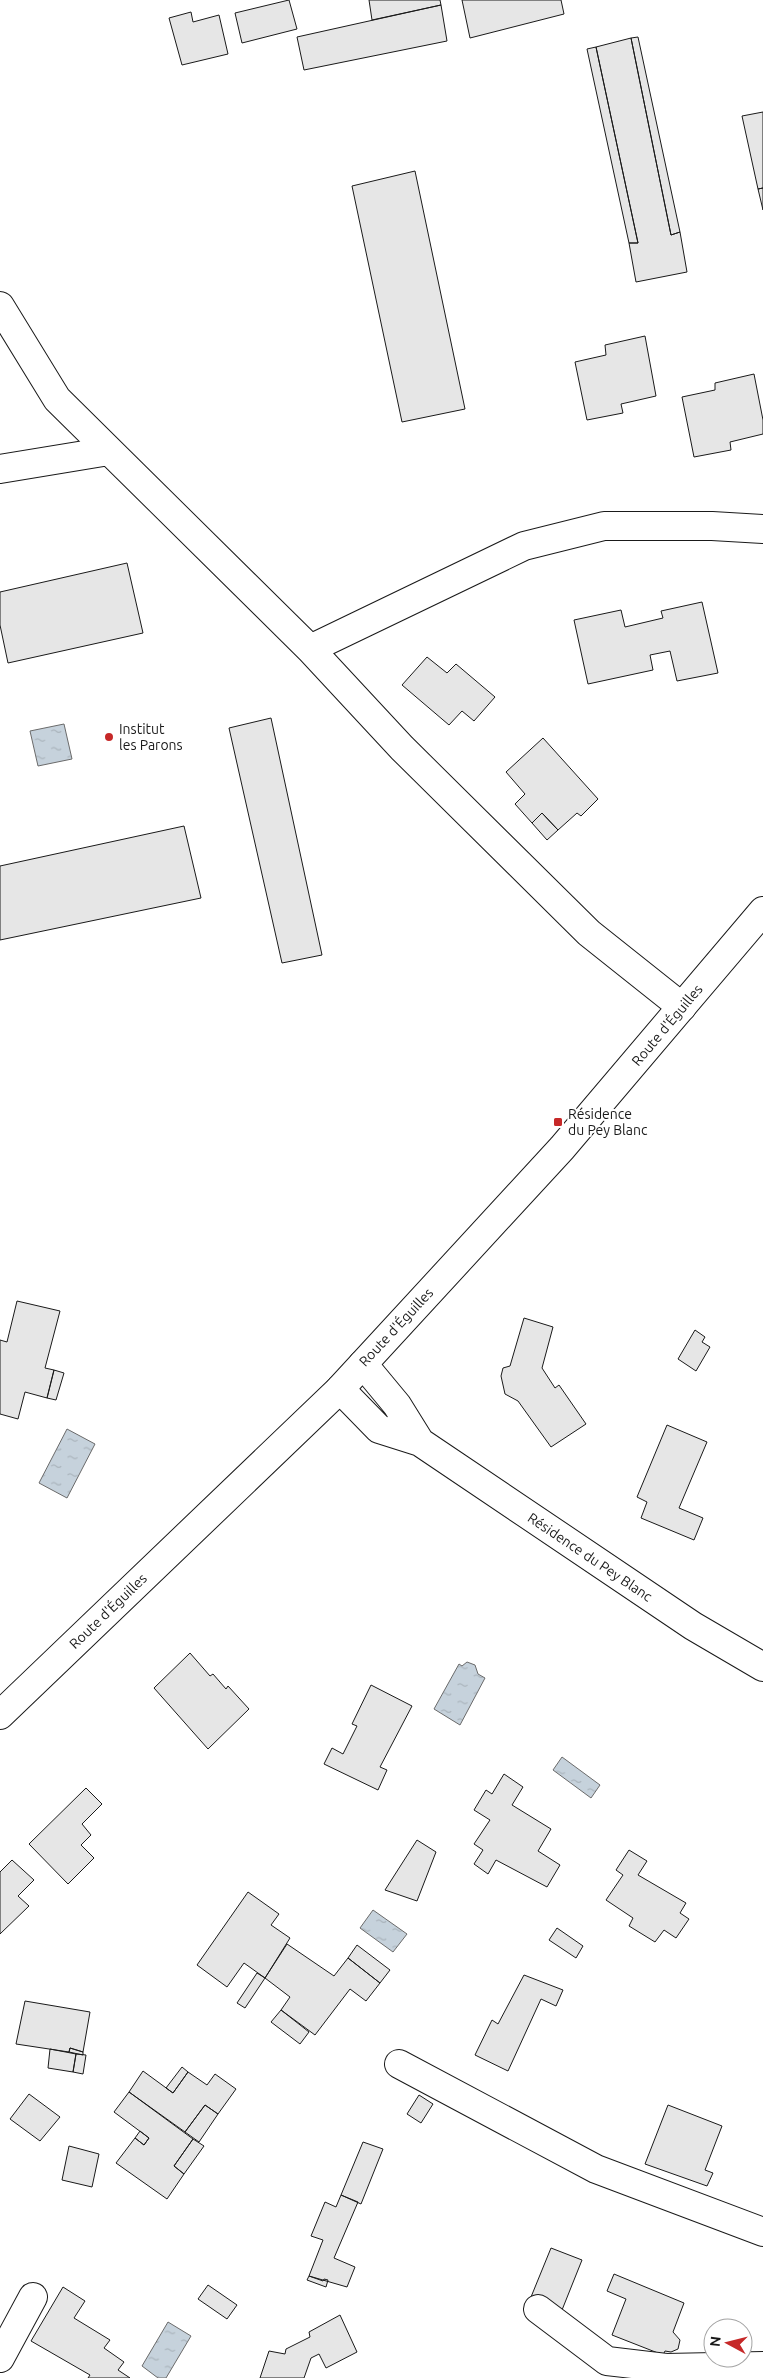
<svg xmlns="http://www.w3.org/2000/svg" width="763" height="2378" font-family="Ubuntu,sans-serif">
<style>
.water{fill:url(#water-ripples);stroke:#6a6a6a}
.building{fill:#e6e6e6;stroke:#1a1a1a}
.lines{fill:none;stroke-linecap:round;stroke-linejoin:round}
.minor-casing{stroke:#1a1a1a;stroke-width:30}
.tertiary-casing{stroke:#1a1a1a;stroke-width:30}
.minor{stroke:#fff;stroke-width:28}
.tertiary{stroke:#fff;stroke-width:28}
.poi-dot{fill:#c62828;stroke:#fff;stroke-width:2}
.labels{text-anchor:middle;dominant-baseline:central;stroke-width:4;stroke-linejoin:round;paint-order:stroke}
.poi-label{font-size:14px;fill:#1a1a1a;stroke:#fff;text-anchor:start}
.street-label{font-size:14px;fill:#1a1a1a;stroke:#fff}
</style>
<defs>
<pattern id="water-ripples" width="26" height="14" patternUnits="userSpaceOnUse" patternTransform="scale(1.25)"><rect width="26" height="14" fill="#c6d2dc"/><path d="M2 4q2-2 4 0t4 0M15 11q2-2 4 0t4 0" fill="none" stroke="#aab4bc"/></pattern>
</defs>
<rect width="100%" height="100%" fill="#fff"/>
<path class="water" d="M64,724L72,759L38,766L30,731Z
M67,1429L95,1444L67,1498L39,1483Z
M467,1662L475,1665L478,1674L485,1678L460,1725L434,1709L459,1664L462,1666Z
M562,1757L600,1785L591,1798L553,1770Z
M373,1910L407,1934L393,1952L360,1928Z
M168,2322L191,2336L166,2378H158L142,2366Z"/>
<path class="building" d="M289,0L297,29L242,43L235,13Z
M369,0H440L441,5L372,20Z
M462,0H561L564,14L470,38Z
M441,5L447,41L304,70L297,37Z
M191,12L193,22L219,15L228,54L182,65L169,18Z
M638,37L680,232L671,235L631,38Z
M631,38L671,235L680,232L687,272L636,282L629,243H638L596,47Z
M596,47L638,243H629L587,49Z
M763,112V188L758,189L742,116Z
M415,171L465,409L402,422L352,186Z
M763,188V210L758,189Z
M645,336L656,396L621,404L623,413L587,420L575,362L606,355L605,345Z
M754,374L763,420V434L730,442L731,450L694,457L682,397L715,390V383Z
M127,563L143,633L8,663L0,625V592Z
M702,602L718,673L677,681L670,651L650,655L653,670L588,684L574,620L621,610L625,627L663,618L661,611Z
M427,657L447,673L456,664L495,697L474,721L462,711L449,725L402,685Z
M271,718L322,955L282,963L229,728Z
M543,738L598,799L581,816L577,813L558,830L542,813L532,823L515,804L525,794L506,772Z
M542,813L558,830L547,840L532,823Z
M184,826L201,898L0,940V866Z
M17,1301L60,1311L45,1368L54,1370L47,1398L25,1392L18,1419L0,1414V1340L7,1342Z
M524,1318L553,1327L542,1368L555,1388L559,1385L586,1424L551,1447L518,1401L505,1394L501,1376L503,1368L510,1366Z
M695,1330L705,1337L702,1342L710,1347L696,1371L678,1359Z
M54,1370L64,1373L56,1400L47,1398Z
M667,1425L707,1442L679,1508L703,1518L694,1540L641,1518L647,1502L637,1497Z
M190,1653L210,1676L213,1674L226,1689L228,1686L249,1709L208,1749L154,1688Z
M371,1685L412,1706L380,1767L387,1770L378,1790L324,1764L332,1748L343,1754L357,1726L352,1724Z
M504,1774L523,1787L512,1805L551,1829L538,1851L560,1865L547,1887L496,1860L488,1874L474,1864L483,1850L474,1844L490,1820L474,1810L486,1790L492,1794Z
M86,1788L102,1804L82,1824L91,1835L81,1845L94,1858L68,1884L29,1844Z
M417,1840L436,1852L417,1901L385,1890Z
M629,1850L647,1861L638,1875L686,1903L680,1913L689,1919L676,1938L664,1930L655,1942L629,1926L633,1918L606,1900L623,1875L616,1870Z
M12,1860L34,1880L18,1896L29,1906L0,1934V1872Z
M248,1892L279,1914L271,1925L290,1938L265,1978L244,1963L227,1987L197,1965Z
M557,1928L583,1946L576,1958L549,1940Z
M287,1944L334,1976L348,1958L380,1983L366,2001L350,1989L315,2035L281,2010L290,1997L265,1978Z
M357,1945L390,1970L380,1983L348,1958Z
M257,1973L265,1978L245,2008L237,2003Z
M524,1975L563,1990L556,2006L541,1999L508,2071L475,2055L492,2020L498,2024Z
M25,2001L90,2012L83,2052L70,2048L69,2052L16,2044Z
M281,2010L309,2032L300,2044L271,2022Z
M70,2048L83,2052V2055L69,2052Z
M50,2049L76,2054L73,2072L48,2068Z
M76,2054L86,2055L83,2074L73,2072Z
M182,2067L188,2072L173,2093L166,2088Z
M143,2071L173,2093L188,2072L207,2085L215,2074L236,2089L218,2114L205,2105L185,2132L129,2092Z
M129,2092L193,2139L174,2166L184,2174L167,2199L116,2163L135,2138L144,2145L149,2138L114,2112Z
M29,2094L60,2117L40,2141L10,2119Z
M419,2095L433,2104L421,2123L407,2114Z
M205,2105L218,2114L199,2142L185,2132Z
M668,2105L722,2126L705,2170L713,2173L707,2186L645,2164Z
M140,2131L149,2138L144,2145L135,2138Z
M193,2139L204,2146L184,2174L174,2166Z
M363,2142L383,2149L361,2204L341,2195Z
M69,2146L99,2154L92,2187L62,2180Z
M341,2195L358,2202L334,2258L355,2267L347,2287L309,2276L323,2240L311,2236L325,2202L336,2207Z
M551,2248L582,2260L562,2310L531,2297Z
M614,2274L684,2303L673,2332L680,2340L678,2349L671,2352L665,2351L663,2355L612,2335L626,2299L607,2291Z
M309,2276L323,2281L324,2279L328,2280L326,2287L307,2280Z
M208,2285L237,2305L227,2319L198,2299Z
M63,2287L85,2301L74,2318L110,2340L104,2348L124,2362L118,2370L130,2378H88L90,2375L31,2341Z
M340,2315L357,2352L326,2368L319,2354L311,2358L304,2378H260L269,2351L285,2354L286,2349L310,2337L309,2332Z"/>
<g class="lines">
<defs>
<path id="minor" d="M0,306L57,399L310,649L402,748L589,933L682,1007
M0,469L109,451
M310,649L524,546L604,526H712L763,529
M363,1364L397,1405L420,1442
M340,1389L379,1429L420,1442L693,1626L763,1667
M399,2064L596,2169L763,2232
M538,2309L607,2361L666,2368L763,2366
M0,2358L33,2297"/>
<path id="tertiary" d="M0,1715L340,1389L562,1148L763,911"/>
</defs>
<use href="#minor" class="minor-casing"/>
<use href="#tertiary" class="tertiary-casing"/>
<use href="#minor" class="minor"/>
<use href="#tertiary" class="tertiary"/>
</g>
<g class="poi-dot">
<circle cx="109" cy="737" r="5"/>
<rect x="553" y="1117" width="10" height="10" rx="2.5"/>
</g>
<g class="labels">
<g class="poi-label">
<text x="119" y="729">Institut<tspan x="119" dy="16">les Parons</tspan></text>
<text x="568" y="1114">Résidence<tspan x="568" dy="16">du Pey Blanc</tspan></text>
</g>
<g class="street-label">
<text transform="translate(667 1025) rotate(-50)">Route d'Éguilles</text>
<text transform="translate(396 1327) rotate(-47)">Route d'Éguilles</text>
<text transform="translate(590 1557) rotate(34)">Résidence du Pey Blanc</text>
<text transform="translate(108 1611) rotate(-44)">Route d'Éguilles</text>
</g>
</g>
<g transform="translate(728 2343) rotate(277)"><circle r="24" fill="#ffffff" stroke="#a3a3a3"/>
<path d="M0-4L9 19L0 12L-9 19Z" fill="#c62828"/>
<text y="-8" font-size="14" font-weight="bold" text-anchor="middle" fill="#1a1a1a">N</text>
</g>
</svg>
